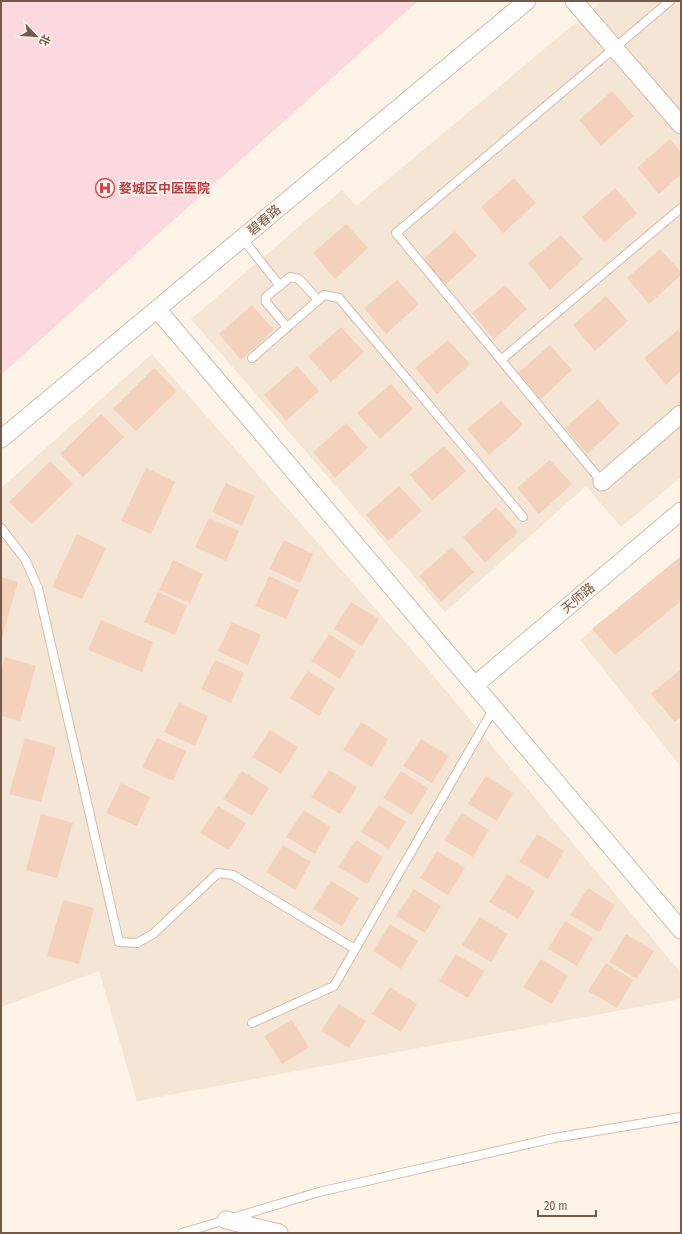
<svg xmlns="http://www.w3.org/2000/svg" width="682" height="1234" font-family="'Fira Sans Condensed','Noto Sans SC',sans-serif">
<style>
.residential{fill:#f5e5d4}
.medical{fill:#fbd9de}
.building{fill:#f3d1bd}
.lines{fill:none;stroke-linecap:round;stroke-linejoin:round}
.service-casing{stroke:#d1bdae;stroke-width:10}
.minor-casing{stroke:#d1bdae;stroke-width:19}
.service{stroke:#fff;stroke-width:8}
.minor{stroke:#fff;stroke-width:17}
.labels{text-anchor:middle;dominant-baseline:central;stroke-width:3.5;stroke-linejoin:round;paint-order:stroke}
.health-label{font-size:13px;font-weight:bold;fill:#be3a42;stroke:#fff7ed;text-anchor:start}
.street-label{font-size:13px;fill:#77594a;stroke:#fff7ed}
</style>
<rect width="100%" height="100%" fill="#fdf3e6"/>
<path class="residential" d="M602,1H681V477L621,527L586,486L445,612L191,319L342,190L356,206Z
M152,354L423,663L681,973V999L137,1101L99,971L1,1007V488Z
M681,558V767L580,640Z"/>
<path class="medical" d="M1,1H418L1,375Z"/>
<path class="building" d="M612,91L634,116L601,146L579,120Z
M670,139L681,152V174L659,194L637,168Z
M514,178L536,203L503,233L481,207Z
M615,188L637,213L604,243L582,217Z
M346,224L368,248L335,279L313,253Z
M455,231L477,256L444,286L422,260Z
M561,235L583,259L550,290L528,263Z
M660,249L681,272V275L649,304L627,278Z
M397,280L419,304L386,334L364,308Z
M505,285L527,309L494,339L472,313Z
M606,296L628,321L595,351L573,325Z
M252,305L274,330L241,360L219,334Z
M341,327L364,352L331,382L308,356Z
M678,330L681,333V371L666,385L644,358Z
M448,340L470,364L437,394L415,368Z
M550,345L572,370L539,401L517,374Z
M297,366L319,391L286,421L264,395Z
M154,368L177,391L136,431L113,409Z
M391,384L413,409L380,439L357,413Z
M598,399L620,424L587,454L565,428Z
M501,401L523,425L489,455L467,429Z
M101,414L124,437L83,477L60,454Z
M346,423L368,448L335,478L313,452Z
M444,446L466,471L432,501L410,475Z
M550,460L572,484L539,514L517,488Z
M50,461L73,484L32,524L9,502Z
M146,468L175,482L151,534L121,521Z
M226,483L255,496L242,526L212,512Z
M399,486L422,511L388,541L366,515Z
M496,507L518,532L485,563L463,537Z
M209,518L239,531L226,561L195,547Z
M77,534L106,548L82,599L52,587Z
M284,540L313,554L300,583L269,569Z
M452,547L474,572L441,602L419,576Z
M681,556V601L615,655L592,629Z
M173,560L203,574L190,603L159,590Z
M269,576L299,590L286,619L255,606Z
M1,577L18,582L1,640Z
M158,592L187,606L175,635L144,622Z
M351,602L379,619L362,646L334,629Z
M101,620L153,642L142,672L88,650Z
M232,622L261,635L248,665L218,651Z
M329,634L356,651L340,679L311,661Z
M5,657L36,666L20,721L1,716V671Z
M215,660L244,673L231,703L201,689Z
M681,669V717L675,722L651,694Z
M308,671L335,688L319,716L290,698Z
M179,703L208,716L195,746L164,732Z
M361,722L388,739L372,767L343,750Z
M270,730L298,747L281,774L252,757Z
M25,738L56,747L41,802L9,794Z
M157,738L186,751L173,781L142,767Z
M421,739L449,756L432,783L403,766Z
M329,770L357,787L340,814L311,797Z
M242,771L269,788L252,816L223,799Z
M401,771L428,788L412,815L383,798Z
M486,776L513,793L497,821L468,804Z
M121,783L150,797L137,826L106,813Z
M379,805L406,822L389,849L361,832Z
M218,806L246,823L229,850L200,833Z
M304,810L331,827L315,854L286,837Z
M462,813L489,830L473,857L444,840Z
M41,814L73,823L57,878L26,870Z
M537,834L564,851L548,879L519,862Z
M356,840L383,857L367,884L338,867Z
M283,845L311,862L295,890L266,872Z
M437,851L465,868L448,895L420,878Z
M507,874L535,891L518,919L489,902Z
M331,881L359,898L342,926L313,909Z
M588,888L615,905L599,932L570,915Z
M414,889L441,906L425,933L396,916Z
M63,900L94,908L79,964L47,956Z
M480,917L508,934L491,962L462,945Z
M565,921L593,938L577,966L548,949Z
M390,924L418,941L401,969L373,951Z
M626,934L654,951L637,979L609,962Z
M456,954L484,971L468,998L439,981Z
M541,959L568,976L552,1004L523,987Z
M606,963L633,980L617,1008L588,991Z
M390,987L417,1004L401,1032L372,1014Z
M339,1004L366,1021L349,1048L321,1031Z
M292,1020L309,1047L282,1064L264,1036Z"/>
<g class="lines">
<defs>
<path id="service" d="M242,238L280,286
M287,327L266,302V297L290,277L299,279L318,300
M252,358L324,295L339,298L523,517
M501,360L681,208
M602,482L396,233L670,1
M1,528L25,559L38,588L119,942L137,943L153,934L218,873L233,875L355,949
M252,1023L334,986L494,708
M182,1233L319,1192L554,1138L681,1117"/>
<path id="minor" d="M574,1L681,125
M157,309L681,930
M1,439L527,1
M602,482L681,414
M475,685L681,511
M226,1220L279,1233"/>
</defs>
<use href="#service" class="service-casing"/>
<use href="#minor" class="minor-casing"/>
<use href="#service" class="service"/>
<use href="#minor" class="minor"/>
</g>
<defs>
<symbol id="hospital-ring" viewBox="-11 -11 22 22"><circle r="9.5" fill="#fff7ed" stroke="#e0444e" stroke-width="1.5"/><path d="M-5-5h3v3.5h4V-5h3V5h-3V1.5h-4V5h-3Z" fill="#e0444e"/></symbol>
</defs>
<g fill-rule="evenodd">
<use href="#hospital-ring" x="94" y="177" width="22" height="22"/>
</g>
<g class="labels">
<g class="health-label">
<text x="119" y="188">婺城区中医医院</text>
</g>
<g class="street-label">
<text transform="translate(264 220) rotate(-40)">碧春路</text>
<text transform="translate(578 598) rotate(-40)">天师路</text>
</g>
</g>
<rect width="682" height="1234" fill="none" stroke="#77594a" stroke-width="4"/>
<g transform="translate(36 36) rotate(115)" stroke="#fff7ed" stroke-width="3" paint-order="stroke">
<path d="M0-3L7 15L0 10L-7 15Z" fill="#77594a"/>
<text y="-6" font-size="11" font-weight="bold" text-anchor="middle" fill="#77594a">北</text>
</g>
<path d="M538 1210v6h58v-6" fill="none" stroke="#77594a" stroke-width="2"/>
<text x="544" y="1210" font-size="12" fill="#77594a" stroke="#fff7ed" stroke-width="3" paint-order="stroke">20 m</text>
</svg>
